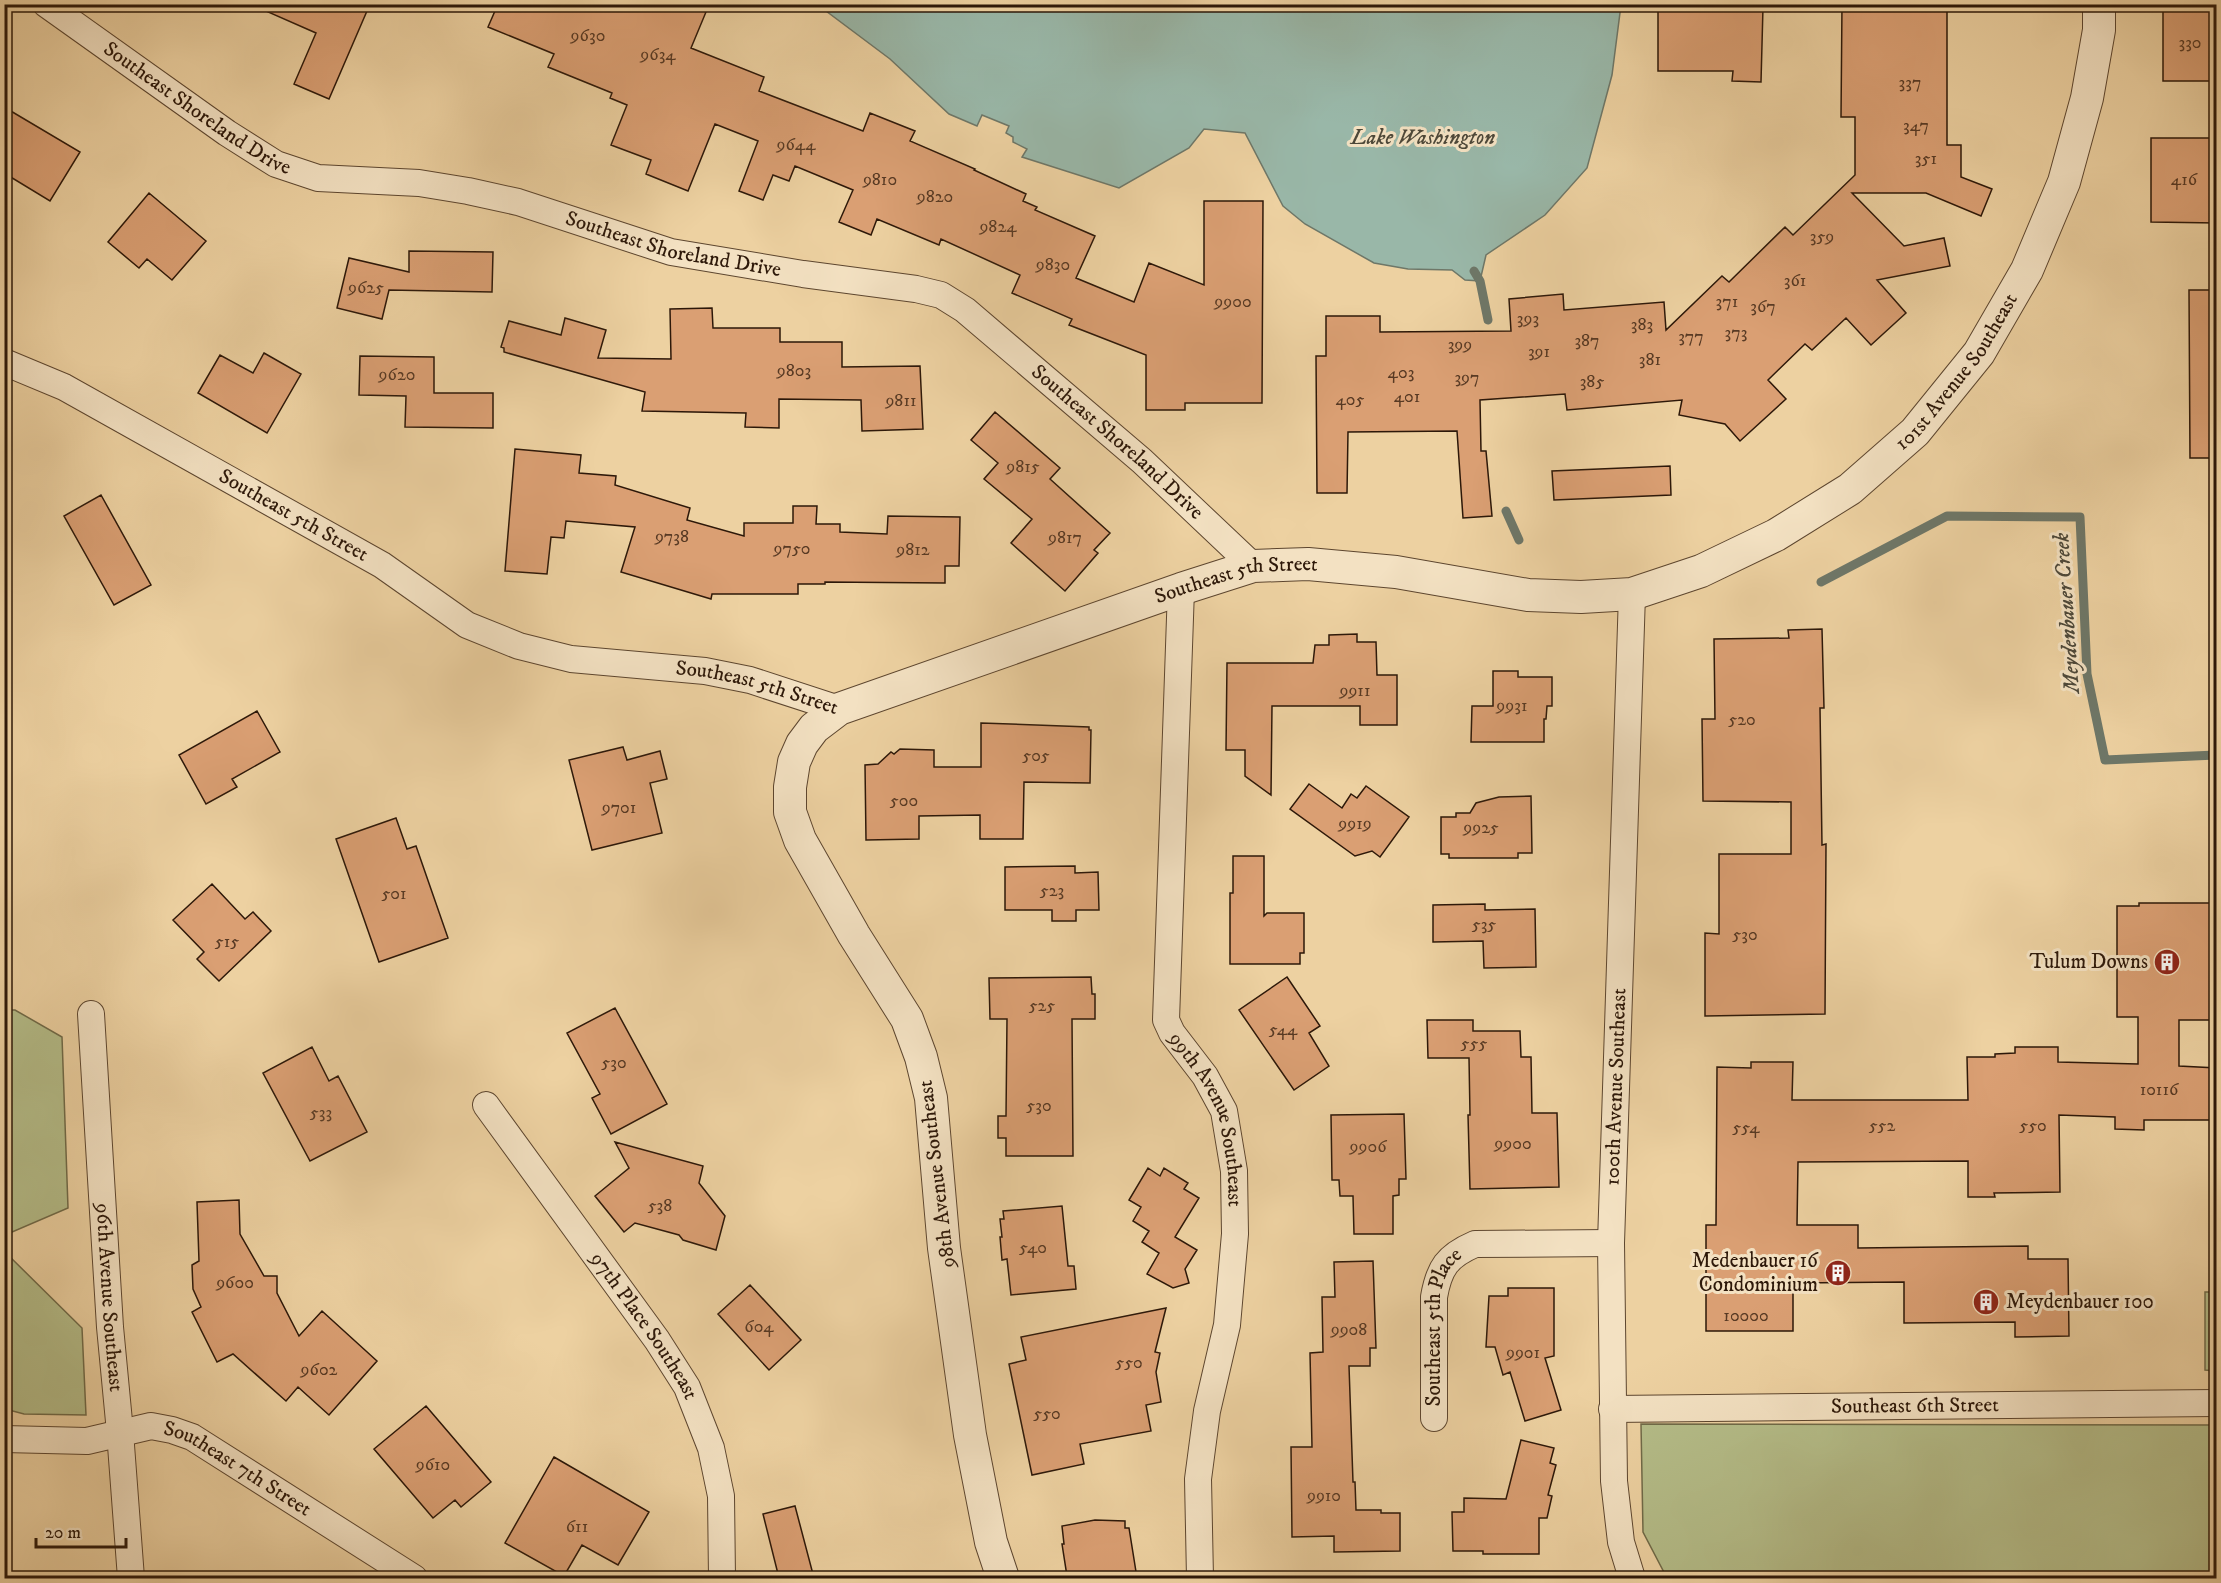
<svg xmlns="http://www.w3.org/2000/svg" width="2221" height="1583" font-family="'IM FELL DW Pica',serif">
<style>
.green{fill:#b4bc88;stroke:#706a48;stroke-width:1.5}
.water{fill:#99b7a8;stroke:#6e7768;stroke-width:1.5}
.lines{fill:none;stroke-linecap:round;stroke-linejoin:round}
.stream{stroke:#6e7768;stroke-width:9}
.building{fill:#da9f73;stroke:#2d1809;stroke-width:1.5}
.minor-casing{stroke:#5d462f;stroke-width:28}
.tertiary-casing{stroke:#5d462f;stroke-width:34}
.minor{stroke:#f3e1c2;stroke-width:26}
.tertiary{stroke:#f3e1c2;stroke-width:32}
.labels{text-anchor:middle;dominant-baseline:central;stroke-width:6;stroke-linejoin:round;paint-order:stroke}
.number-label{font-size:18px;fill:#583a24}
.street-label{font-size:21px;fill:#2d1809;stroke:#f3e1c2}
.poi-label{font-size:21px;fill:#2d1809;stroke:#f3e1c2;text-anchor:end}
.water-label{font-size:22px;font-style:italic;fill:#4d4839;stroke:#f3e1c2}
</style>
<rect width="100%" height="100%" fill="#edd1a1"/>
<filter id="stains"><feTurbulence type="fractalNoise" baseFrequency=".00333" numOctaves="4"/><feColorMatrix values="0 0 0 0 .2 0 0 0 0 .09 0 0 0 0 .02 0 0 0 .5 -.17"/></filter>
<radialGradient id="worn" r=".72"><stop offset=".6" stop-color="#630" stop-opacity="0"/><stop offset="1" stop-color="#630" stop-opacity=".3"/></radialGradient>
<path class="green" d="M5,1010H15L62,1037L68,1208L5,1235L6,1253L82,1328L86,1415L24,1414L5,1409Z
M2205,1292H2216V1371L2205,1370Z
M1641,1424L2216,1425V1578H1667L1643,1532Z"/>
<path class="water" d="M818,5H1621L1612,75L1587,168L1545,215L1486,255L1480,281L1465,280L1452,270L1408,269L1374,263L1305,224L1283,206L1245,133L1204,129L1189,148L1119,188L1022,157L1027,149L1013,142V137L1006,133L1009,126L982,115L977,126L949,114L890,59Z"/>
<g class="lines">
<path class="stream" d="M1474,271L1480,281L1488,320
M1506,511L1519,540
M1821,582L1947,516L2080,517L2087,674L2105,760L2216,755"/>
</g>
<path class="building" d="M250,4H370L329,99L294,84L316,33Z
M498,4H688L706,12L691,48L764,77L759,91L863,131L870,113L915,131L910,141L975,169L974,170L1026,194L1023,201L1037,207L1035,210L1095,236L1076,278L1134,302L1149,263L1204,285V201H1263L1262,403H1185V410H1146V355L1069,325L1072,319L1012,293L1020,275L941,239L939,245L877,219L871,235L839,222L853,190L795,166L789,181L773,175L763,200L739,191L758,141L715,124L688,191L646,174L651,160L611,145L627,105L610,98L612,93L548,67L554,54L488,27Z
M1658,4L1763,7L1761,82L1732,81L1733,71H1658Z
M1842,4H1947V145H1961V177L1992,189L1981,216L1926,193H1852L1904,246L1944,238L1950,266L1877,280L1906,313L1871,345L1846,318L1812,350L1805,344L1768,380L1786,399L1740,441L1725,424L1679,415L1682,400L1567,410L1565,394L1480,400L1481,451H1486L1492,516L1463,518L1457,431L1348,432L1347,493H1317L1316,356H1326V316H1380V332L1511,331L1509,299L1563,294L1564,310L1664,302L1666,330L1722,276L1729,282L1785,227L1793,235L1855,175V117H1841Z
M2163,4H2217V81H2163Z
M4,107L80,152L50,201L4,173Z
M2151,138H2217V223L2151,222Z
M149,193L206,241L172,280L147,259L139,268L108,242Z
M409,251L493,252L492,292L389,290L382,319L337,308L349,258L409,272Z
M2189,290H2217V458H2190Z
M712,308L713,328H780V342H842V367L920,366L923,429L862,431L861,400L779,399V428L745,427L746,413L642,411L645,392L504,352V348L501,347L509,321L561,335L565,318L606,330L598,358L671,359L670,309Z
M264,353L301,374L267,433L198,393L220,355L253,373Z
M360,356L434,357V393H493V428L405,427L406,396L359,395Z
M995,412L1060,468L1050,479L1110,533L1094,550L1098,553L1065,591L1011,543L1032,519L984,479L998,463L971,440Z
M515,449L581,455L579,473L616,476L615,485L690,508L687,520L744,536V523H793V506H817L816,524H840V532L887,534L888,516L960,517L959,566H945V583L825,582V584H798V594H712L711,599L621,572L635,527L566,521L564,538L551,537L547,574L505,571Z
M1670,466L1671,495L1554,500L1552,471Z
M101,495L151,585L114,605L64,516Z
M1822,629L1824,708H1820L1822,845L1826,844L1825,1014L1705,1016V933L1719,934V854H1791V802L1703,801L1702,719H1715L1714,639L1789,638L1788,630Z
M1357,634V642H1376L1377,675H1397V725H1360V706H1272L1271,795L1245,776V750H1226L1227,663H1313L1315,645H1329V635Z
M1493,671H1518V677H1552V706H1547L1546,719H1544V742H1471L1472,706H1493Z
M257,711L280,752L232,779L237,787L206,804L179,755Z
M981,723L1089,727V730H1091L1090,783L1024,782L1023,839H980V815L919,816V839L866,840L865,765L878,764L891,752L894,754L900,749L934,750V767H981Z
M623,747L627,760L660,751L667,779L650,783L662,833L592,850L569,760Z
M1309,784L1342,808L1351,794L1357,798L1366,786L1409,817L1380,857L1372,851L1355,856L1290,809Z
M1531,796L1532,853H1518V858H1449V854H1441V817H1456V813H1470L1476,803L1499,797Z
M396,818L407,849L416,846L448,938L379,962L336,839Z
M1233,856H1264V916L1267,913H1304V953H1300V964H1230V893H1233Z
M1075,866V873L1098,872L1099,910H1076V921H1052V910H1005V867Z
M212,884L245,919L253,912L271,931L219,981L197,959L204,952L173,920Z
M2139,903H2211V907H2217V1017H2210V1020H2179V1066L2217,1068V1120H2144V1130L2115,1129V1117L2059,1115L2060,1192L1994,1193L1995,1197H1968V1161L1798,1162L1797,1225H1858V1248L2028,1246V1259H2068L2069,1336L2015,1337V1322L1904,1323V1282L1793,1283V1331H1706V1225H1716L1717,1067L1751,1068V1062H1793L1792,1100H1968L1967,1057H1995V1054L2015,1053V1047H2058V1062L2138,1064V1017H2117V906H2139Z
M1485,904V910L1535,909L1536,967L1484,968L1483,941L1433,942V905Z
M1091,977L1092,994H1095V1019H1072L1073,1156H1006V1138H998V1116H1006L1007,1019H990L989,978Z
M1287,977L1320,1026L1309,1033L1329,1066L1294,1090L1239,1010Z
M615,1008L667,1104L611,1134L592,1098L600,1094L567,1033Z
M1427,1020H1473V1031H1520L1521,1057H1531L1532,1113H1557L1559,1187L1470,1189L1468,1115H1470L1469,1058H1428Z
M312,1047L329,1081L338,1076L367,1132L310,1161L263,1073Z
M1404,1114L1406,1179H1399V1195L1393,1196V1234H1354L1353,1196H1340L1339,1180H1332L1331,1115Z
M615,1142L703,1166L699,1183L725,1216L716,1250L683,1240L679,1235L635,1223L624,1232L595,1196L629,1168Z
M1148,1168L1160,1176L1164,1168L1188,1183L1184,1189L1199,1198L1175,1237L1197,1250L1185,1269L1189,1283L1173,1288L1147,1274L1159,1253L1142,1242L1149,1231L1133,1221L1141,1207L1129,1200Z
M239,1200L240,1234L264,1276H277V1293L299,1336L322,1311L377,1361L329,1415L298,1387L286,1401L233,1354L217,1362L192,1312L201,1307L193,1289L192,1265L199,1261L197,1202Z
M1062,1206L1068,1266H1074L1076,1289L1011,1295L1007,1259L1002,1260L1000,1237H1002L1000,1219H1004L1003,1211Z
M1373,1261L1376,1348H1370V1366H1349L1353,1482H1355L1356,1510H1381V1513H1400V1551L1334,1552V1536L1292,1537L1291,1447H1312L1310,1353L1323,1352L1322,1297H1335L1334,1262Z
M750,1285L801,1340L769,1370L718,1314Z
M1508,1288H1554V1356L1545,1358L1561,1410L1525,1421L1510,1372L1503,1375L1495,1347H1486L1489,1296H1508Z
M1166,1308L1155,1352L1160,1353L1156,1372L1161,1402L1146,1405L1151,1431L1080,1444L1084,1464L1032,1475L1009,1364L1026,1360L1021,1337Z
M426,1406L491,1482L461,1507L455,1500L433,1518L374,1449Z
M1521,1440L1554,1448L1550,1463L1556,1465L1548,1495L1552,1496L1547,1518H1539V1554H1483V1551H1453L1452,1512H1464V1498L1506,1499Z
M554,1457L649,1512L618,1565L582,1545L564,1576L505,1543Z
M795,1506L814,1578H779L763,1514Z
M1095,1520L1125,1521V1528H1129L1137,1578H1073L1072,1575L1067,1576L1062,1544H1064L1062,1526Z"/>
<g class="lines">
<defs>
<g id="minor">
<path id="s1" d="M46,4L227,133L276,164L318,178L419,183L468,191L518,202L671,252L803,274L916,289L941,295L965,310L1142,461L1253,566"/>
<path id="s2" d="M4,362L64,387L382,565L467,625L519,646L571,659L705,671L750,680L839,709"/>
<path id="s3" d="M1181,589L1166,1020L1172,1033L1205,1076L1224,1111L1234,1171L1235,1234L1227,1325L1207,1411L1198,1479L1200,1578"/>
<path d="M1632,594L1611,1243L1614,1481L1621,1542L1632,1578"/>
<path id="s4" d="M91,1014L110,1327L120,1432L131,1578"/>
<path id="s5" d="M486,1105L657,1340L687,1387L711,1448L721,1496L722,1578"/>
<path id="s6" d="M1612,1409L2216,1403"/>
<path id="s7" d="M1434,1418V1297C1439,1268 1447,1256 1475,1244L1611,1243"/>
<path id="s8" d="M4,1439L87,1441L151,1426L172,1430L192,1437L414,1578"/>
</g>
<g id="tertiary">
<path id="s9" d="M1003,1578L991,1542L970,1435L944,1248L931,1098L921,1057L907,1019L854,935L800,840L790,812V787L794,762L802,744L814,728L839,709L1181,589L1253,566L1308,564L1396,572L1528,595L1581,597L1632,594L1701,571L1776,535L1850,489L1915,432L1979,353L2027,270L2064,182L2087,98L2099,30V4"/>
</g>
</defs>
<use href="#minor" class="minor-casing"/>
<use href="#tertiary" class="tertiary-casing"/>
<use href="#minor" class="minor"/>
<use href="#tertiary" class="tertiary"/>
</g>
<defs>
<symbol id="building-disc" viewBox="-11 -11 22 22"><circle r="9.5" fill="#8f2418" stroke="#f3e1c2"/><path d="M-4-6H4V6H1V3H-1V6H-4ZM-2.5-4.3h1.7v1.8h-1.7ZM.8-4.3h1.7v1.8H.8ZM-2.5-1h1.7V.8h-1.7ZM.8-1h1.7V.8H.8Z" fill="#fff"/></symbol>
</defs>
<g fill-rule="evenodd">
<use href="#building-disc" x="2152" y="947" width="30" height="30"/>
<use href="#building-disc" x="1823" y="1258" width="30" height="30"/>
<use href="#building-disc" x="1971" y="1287" width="30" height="30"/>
</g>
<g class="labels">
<g class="number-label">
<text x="588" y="36">9630</text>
<text x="2190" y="43">330</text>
<text x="658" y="55">9634</text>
<text x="1910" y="83">337</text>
<text x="1916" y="126">347</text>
<text x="796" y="145">9644</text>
<text x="1926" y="159">351</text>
<text x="880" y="180">9810</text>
<text x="2184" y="180">416</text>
<text x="935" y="197">9820</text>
<text x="998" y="227">9824</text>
<text x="1822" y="237">359</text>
<text x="1053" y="265">9830</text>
<text x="1795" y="281">361</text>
<text x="366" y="288">9625</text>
<text x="1233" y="302">9900</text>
<text x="1727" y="302">371</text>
<text x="1763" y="307">367</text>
<text x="1528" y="319">393</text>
<text x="1642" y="325">383</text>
<text x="1736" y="333">373</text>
<text x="1691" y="337">377</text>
<text x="1587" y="341">387</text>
<text x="1460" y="345">399</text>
<text x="1539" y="352">391</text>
<text x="1650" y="360">381</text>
<text x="794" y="371">9803</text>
<text x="1401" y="373">403</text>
<text x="397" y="375">9620</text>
<text x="1467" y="378">397</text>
<text x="1592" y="382">385</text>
<text x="1407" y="397">401</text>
<text x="1350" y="400">405</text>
<text x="901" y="401">9811</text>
<text x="1023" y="467">9815</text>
<text x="672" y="537">9738</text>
<text x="1065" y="538">9817</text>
<text x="792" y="549">9750</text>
<text x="913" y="550">9812</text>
<text x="1355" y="691">9911</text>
<text x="1512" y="706">9931</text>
<text x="1742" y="720">520</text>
<text x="1036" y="756">505</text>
<text x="904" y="801">500</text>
<text x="619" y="808">9701</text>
<text x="1355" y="824">9919</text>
<text x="1481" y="828">9925</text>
<text x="1052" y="891">523</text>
<text x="394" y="894">501</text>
<text x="1484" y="925">535</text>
<text x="1745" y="935">530</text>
<text x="227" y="942">515</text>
<text x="1042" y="1006">525</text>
<text x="1283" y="1030">544</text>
<text x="1474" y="1044">555</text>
<text x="614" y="1063">530</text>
<text x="2159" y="1090">10116</text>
<text x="1039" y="1106">530</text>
<text x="321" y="1113">533</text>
<text x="1882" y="1126">552</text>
<text x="2033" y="1126">550</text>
<text x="1746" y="1128">554</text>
<text x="1513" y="1144">9900</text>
<text x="1368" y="1147">9906</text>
<text x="660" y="1206">538</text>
<text x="1033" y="1248">540</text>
<text x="235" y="1283">9600</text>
<text x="1746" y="1316">10000</text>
<text x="759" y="1327">604</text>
<text x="1349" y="1330">9908</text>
<text x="1523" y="1353">9901</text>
<text x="1129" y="1363">550</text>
<text x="319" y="1370">9602</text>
<text x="1047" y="1414">550</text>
<text x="433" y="1465">9610</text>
<text x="1324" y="1496">9910</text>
<text x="577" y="1527">611</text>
</g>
<g class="street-label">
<text stroke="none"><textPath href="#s1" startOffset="184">Southeast Shoreland Drive</textPath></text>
<text stroke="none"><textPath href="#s1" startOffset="688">Southeast Shoreland Drive</textPath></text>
<text stroke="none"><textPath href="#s9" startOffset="2151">101st Avenue Southeast</textPath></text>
<text stroke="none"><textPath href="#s1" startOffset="1191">Southeast Shoreland Drive</textPath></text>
<text stroke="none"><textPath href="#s2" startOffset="328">Southeast 5th Street</textPath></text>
<text stroke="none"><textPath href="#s9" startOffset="1348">Southeast 5th Street</textPath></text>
<text stroke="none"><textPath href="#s2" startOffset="832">Southeast 5th Street</textPath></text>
<text transform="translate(1616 1087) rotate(-88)">100th Avenue Southeast</text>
<text stroke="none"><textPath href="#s3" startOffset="542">99th Avenue Southeast</textPath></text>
<text transform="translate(937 1174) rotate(-97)">98th Avenue Southeast</text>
<text stroke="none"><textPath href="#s4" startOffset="284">96th Avenue Southeast</textPath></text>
<text stroke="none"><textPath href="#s5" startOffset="272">97th Place Southeast</textPath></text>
<text stroke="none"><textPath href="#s7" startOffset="93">Southeast 5th Place</textPath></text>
<text stroke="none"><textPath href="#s6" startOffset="303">Southeast 6th Street</textPath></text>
<text stroke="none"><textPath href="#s8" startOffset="246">Southeast 7th Street</textPath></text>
</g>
<g class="poi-label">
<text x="2148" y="962">Tulum Downs</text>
<text x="1818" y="1261">Medenbauer 16<tspan x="1818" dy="24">Condominium</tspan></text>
<text x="2006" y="1302" text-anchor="start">Meydenbauer 100</text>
</g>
<g class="water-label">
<text x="1423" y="137">Lake Washington</text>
<text transform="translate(2067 613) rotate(-94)">Meydenbauer Creek</text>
</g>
</g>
<rect width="2221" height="1583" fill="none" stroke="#edd1a1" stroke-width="24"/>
<rect x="6" y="6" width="2209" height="1571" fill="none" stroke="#2d1809" stroke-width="3"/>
<rect x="12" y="12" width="2197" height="1559" fill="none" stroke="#2d1809" stroke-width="1.5"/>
<path d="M36 1538v9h90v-9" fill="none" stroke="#2d1809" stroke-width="3"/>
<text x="45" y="1538" font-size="18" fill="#2d1809" stroke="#f3e1c2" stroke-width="4.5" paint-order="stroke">20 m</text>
<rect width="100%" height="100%" filter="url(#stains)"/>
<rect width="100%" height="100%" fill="url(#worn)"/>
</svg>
